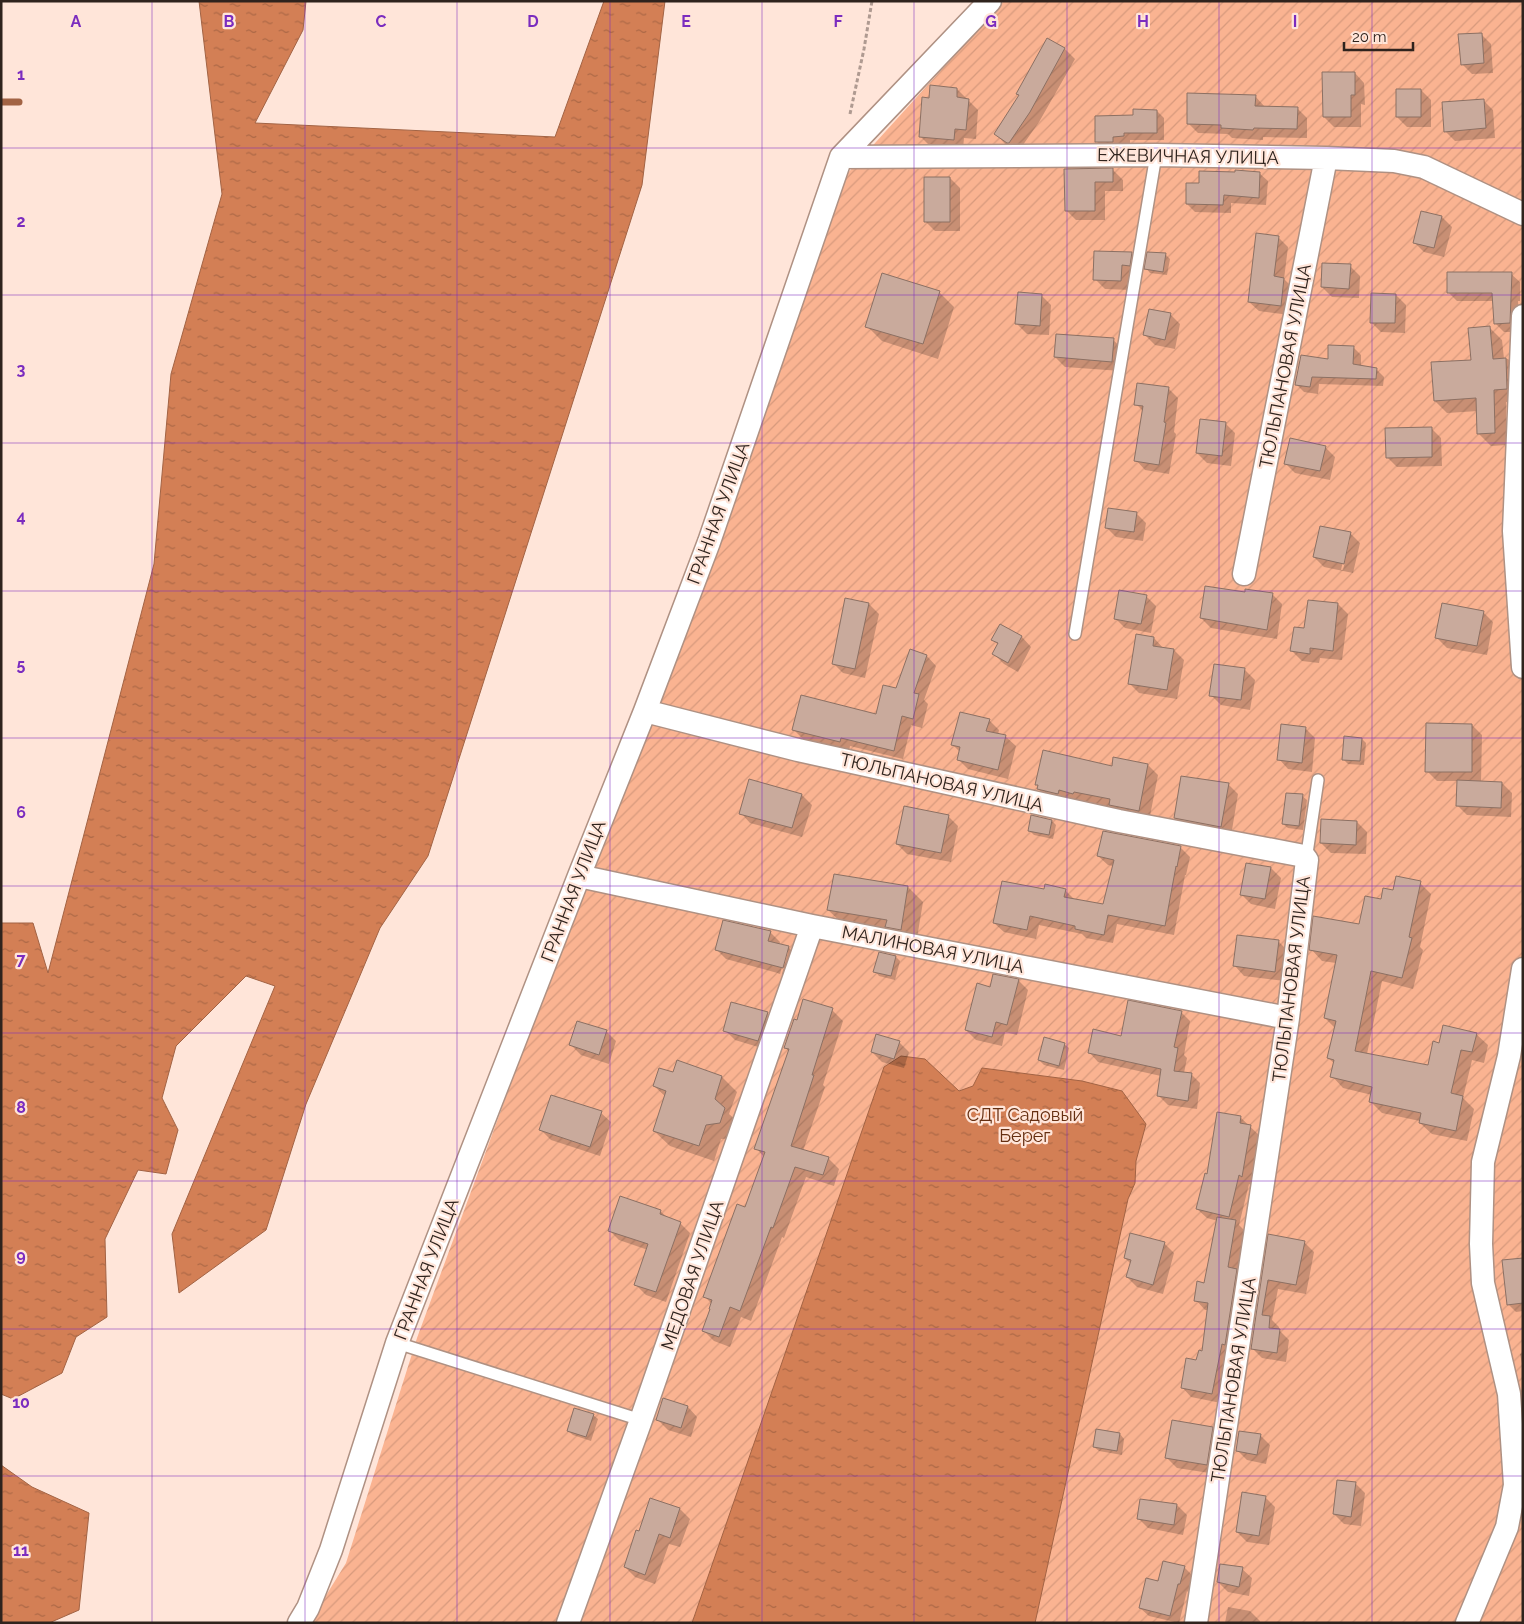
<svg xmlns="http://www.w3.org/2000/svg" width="1524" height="1624" font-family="Raleway,sans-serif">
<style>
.garden{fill:url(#garden-furrows)}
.water{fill:url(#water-ripples);stroke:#a26344}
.shadow{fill:#0003;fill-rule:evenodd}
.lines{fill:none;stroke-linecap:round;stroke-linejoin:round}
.stream{stroke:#a26344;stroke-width:7}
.building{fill:#c9aa9c;stroke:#8c7063}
.service-casing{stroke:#af9183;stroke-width:14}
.minor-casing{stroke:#af9183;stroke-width:25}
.path{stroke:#af9a91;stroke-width:3;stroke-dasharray:4 2.5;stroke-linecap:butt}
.service{stroke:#fff;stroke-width:11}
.minor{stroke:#fff;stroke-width:22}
.grid{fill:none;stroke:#7b2cbf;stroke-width:1;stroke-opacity:0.55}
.labels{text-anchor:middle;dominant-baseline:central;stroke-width:4.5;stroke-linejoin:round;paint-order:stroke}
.street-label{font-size:18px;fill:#2f231d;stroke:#ffe5d9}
.park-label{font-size:18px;fill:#662f11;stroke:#ffe5d9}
.grid-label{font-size:16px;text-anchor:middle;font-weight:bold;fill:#7b2cbf;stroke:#ffe5d9;stroke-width:4.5;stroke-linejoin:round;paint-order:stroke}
</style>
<defs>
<pattern id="garden-furrows" width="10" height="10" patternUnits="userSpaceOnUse" patternTransform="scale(1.25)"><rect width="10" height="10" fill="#fab391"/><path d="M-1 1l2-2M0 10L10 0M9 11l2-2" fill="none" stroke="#d79a7d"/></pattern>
<pattern id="water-ripples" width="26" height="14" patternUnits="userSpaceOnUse" patternTransform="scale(1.25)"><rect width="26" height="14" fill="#d37f55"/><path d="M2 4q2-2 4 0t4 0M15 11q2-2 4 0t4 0" fill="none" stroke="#ac6846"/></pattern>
</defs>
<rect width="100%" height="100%" fill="#ffe5d9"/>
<path class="garden" d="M1004,1H1523V1623H309L346,1563L417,1338L846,175Z"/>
<path class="water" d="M199,1H306L303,30L255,123L555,137L604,1H665L642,185L428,856L380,928L306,1104L266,1230L179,1293L172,1234L275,986L246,976L176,1046L162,1098L178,1130L166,1174L138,1170L105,1239L107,1317L76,1337L62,1373L13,1399L1,1394V923H33L48,973L154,564L171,374L222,194Z
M901,1056L925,1059L959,1091L973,1086L982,1068L1082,1081L1122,1091L1146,1124L1136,1161L1135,1183L1128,1199L1035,1623H692L884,1067Z
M1,1465L32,1487L89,1513L79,1610L49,1623H1Z"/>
<path class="shadow" d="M1481,34L1491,44L1493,73L1472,74L1462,64Z
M1048,40L1065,49L1075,59L1039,122L1018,152L1005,144L996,134L1020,96Z
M1355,73L1364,83L1365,105L1361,104V127H1334L1324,117Z
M957,89L978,110L976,139L964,138L963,149L930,146L920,136L930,99Z
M1421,90L1431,100V127H1407L1397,117Z
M1255,96L1265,107L1297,108L1307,118V138L1263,137V140L1232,138L1228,134L1198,133L1188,123Z
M1483,100L1493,110L1495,138L1455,141L1445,131Z
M1157,111L1164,118V140H1130V143L1120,144V149H1104L1097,142L1134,116Z
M1066,170H1113L1123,180V191H1105V220H1076L1066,210Z
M1259,173L1268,181L1266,205L1231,203V213L1195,212L1187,204Z
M950,178L960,188V231H935L925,221Z
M1442,217L1452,227L1444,257L1424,252L1414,242Z
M1278,237L1288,247L1284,279L1294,289L1290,315L1259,311L1249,302Z
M1131,253L1141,263L1131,290L1105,289L1095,279Z
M1165,254L1170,259L1167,275L1150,273L1146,268Z
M1350,266L1360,276L1359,298L1332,297L1322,287Z
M1511,274L1520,282V301H1518L1519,322L1518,332H1504L1495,323L1494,301H1457L1448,292Z
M939,292L954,307L938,359L882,341L867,326Z
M1041,295L1051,305L1049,335L1027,334L1017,324Z
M1396,295L1406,305L1405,333L1381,332L1371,322Z
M1170,314L1180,324L1175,349L1155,345L1145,335Z
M1490,328L1502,340L1504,359H1508L1520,371L1519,401L1506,402V445L1491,446L1478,433V411L1447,413L1435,401L1472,361Z
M1113,340L1123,349L1121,371L1065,367L1055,357Z
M1353,347L1361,355V366L1376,369L1384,377L1383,386L1319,384L1318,394L1304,392L1296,384L1329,361Z
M1168,388L1178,398L1174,432L1176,434L1169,474L1145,470L1136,460L1144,412L1136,404Z
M1225,423L1235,433L1231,466L1207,463L1197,453Z
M1431,428L1441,438L1442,466L1397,467L1387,457Z
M1325,447L1335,457L1330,480L1295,473L1285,463Z
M1136,513L1146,523L1143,541L1116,537L1106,527Z
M1350,533L1360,543L1353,573L1324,567L1314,557ZM1348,539H1350L1343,570H1341Z
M1246,594H1272L1282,604L1277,639L1211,628L1201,618Z
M1146,596L1156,606L1151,633L1125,628L1115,618Z
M869,604L879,614L865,678L843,673L833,663Z
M1338,604L1348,614L1342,660L1320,658L1319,663L1302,661L1292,651L1305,629Z
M1483,612L1493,622L1487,655L1447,648L1437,638Z
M1000,626L1022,637L1031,647L1018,672L1004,664L994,654L998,645L993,639Z
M1154,638L1164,649L1174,650L1184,660L1177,699L1139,693L1129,683Z
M910,650L927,656L936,666L924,700L928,704L922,728L911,725L903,759L850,746L849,751L803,739L793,729L877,716L897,690Z
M1215,666L1245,670L1255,680L1250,710L1221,705L1211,695Z
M989,720L999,730L998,735L1006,737L1016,746L1008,779L968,769L958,759L960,752L953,745Z
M1472,725L1482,735L1481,782L1502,783L1512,793L1511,817L1467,815L1457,805L1458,781H1437L1427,771Z
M1305,728L1315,738L1312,772L1288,769L1279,759Z
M1362,739L1366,743L1364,765L1348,764L1343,759Z
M1148,765L1158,775L1149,821L1120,815L1112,807L1069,800L1048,799L1038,789L1039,787L1036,784L1113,767Z
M1228,784L1238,794L1231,836L1185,828L1175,818Z
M802,795L812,805L802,837L750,823L741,813Z
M1302,796L1307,800L1303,830L1288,828L1283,824Z
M948,816L958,826L951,862L907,854L897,844Z
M1052,821L1056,825L1053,839L1034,835L1029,830Z
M1357,822L1367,832L1366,854L1331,853L1321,843Z
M1180,847L1190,857L1186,875H1185L1174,935L1117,924L1113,943L1086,938L1082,934L1039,925L1036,939L1004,932L994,923L1045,891L1065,890L1075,900L1104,906L1113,866L1108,865L1098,856Z
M1247,864L1271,868L1281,878L1275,909L1251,904L1241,894Z
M1420,883L1431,894L1420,947L1423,950L1413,989L1382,981L1367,1054L1429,1067L1440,1044L1476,1034L1488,1045L1484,1063L1472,1060L1463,1098L1474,1109L1467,1141L1432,1134L1420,1123V1121L1382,1113L1371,1102L1372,1095L1343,1088L1332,1076L1335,1064L1328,1058L1335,1028L1325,1018L1336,963L1322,961L1311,949L1360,926L1382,900L1394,891Z
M908,887L923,902L916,944L844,925L828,910Z
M770,932L780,942L779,945L788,947L798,957L792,977L726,959L716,949ZM786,952H788L782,974H780Z
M1279,942L1289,952L1285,981L1244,976L1235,966Z
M896,957L900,961L895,980L879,976L875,971Z
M1019,981L1028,990L1017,1035L1005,1032L1002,1046L976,1040L966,1030L991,988Z
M732,1004L768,1014L777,1023L768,1050L735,1040L725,1030Z
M832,1010L843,1021L823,1085L825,1087L803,1151L828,1158L839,1169L834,1186L806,1177L784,1238L782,1237L751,1321L741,1317L730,1347L714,1341L703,1330L712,1304L704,1296L746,1209L764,1157L756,1148L789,1052L785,1047Z
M1181,1012L1190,1021L1184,1055L1187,1058L1184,1073L1191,1074L1200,1083L1197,1109L1168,1105L1159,1096L1161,1076L1098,1062L1089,1052Z
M606,1031L616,1041L609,1064L581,1055L571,1045Z
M899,1042L909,1052L904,1068L882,1062L872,1052Z
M1064,1044L1069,1048L1064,1070L1044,1065L1039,1060Z
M677,1062L722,1077L737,1092L729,1114L740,1124L735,1138L721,1139L714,1161L670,1146L654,1131L666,1097L654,1086L674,1074Z
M601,1113L611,1122L600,1156L551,1140L541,1130Z
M1240,1117L1260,1136L1252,1186L1249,1184L1239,1225L1245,1231L1221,1403L1191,1397L1182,1387L1203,1352L1209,1310H1205L1196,1300L1205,1284L1218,1221L1207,1218L1197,1209L1208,1176Z
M660,1211L668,1218L680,1223L690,1233L666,1302L646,1295L636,1285L648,1250L619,1240L609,1230Z
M1269,1236L1304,1242L1314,1252L1306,1294L1278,1289L1272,1320L1279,1327V1330L1289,1340L1286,1362L1262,1358L1252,1348Z
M1164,1243L1174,1253L1163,1294L1137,1287L1127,1277L1131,1264L1125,1258Z
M1523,1259V1311L1516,1312L1508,1304Z
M1523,1353V1368L1520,1354Z
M688,1407L697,1417L691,1437L668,1430L658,1420Z
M593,1415L598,1419L591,1441L573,1435L568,1431Z
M1212,1428L1222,1438L1216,1474L1177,1468L1167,1458Z
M1097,1431L1120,1434L1124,1439L1122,1455L1099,1451L1094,1447Z
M1260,1435L1270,1445L1266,1464L1247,1460L1237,1450Z
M1355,1483L1365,1493L1361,1526L1344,1524L1334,1514Z
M1265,1497L1275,1507L1269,1545L1247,1542L1237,1532Z
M1177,1505L1187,1515L1183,1535L1148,1528L1138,1518Z
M680,1509L690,1519L680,1547L669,1544L655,1584L635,1577L625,1567Z
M1184,1567L1193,1576L1188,1592L1187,1591L1179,1623L1149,1616L1140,1608L1159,1582Z
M1242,1569L1252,1578L1249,1596L1228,1592L1218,1582Z
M1228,1607L1250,1611L1260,1621V1623H1225Z"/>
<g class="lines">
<path class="stream" d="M1,102H19"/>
</g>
<path class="building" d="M1482,33L1484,63L1461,65L1458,34Z
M1047,38L1065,48L1030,112L1009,143H1007L994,134L1019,95L1016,94Z
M1322,72H1355V95H1351V117H1323Z
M930,85L957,88V97L969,99L966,130L955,129L954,140L919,137L922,97L929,98Z
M1396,89H1421V117H1396Z
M1187,93L1256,95L1255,106L1298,107L1297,129L1254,128L1253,130L1221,128V125L1187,124Z
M1484,99L1486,128L1444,132L1442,102Z
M1133,109L1157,110V133H1124V136L1113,137V142H1095V116L1133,115Z
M1113,168V182H1095V211H1065L1064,169Z
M1235,170L1260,172L1259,198L1224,195L1223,205L1186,204V183H1199V171L1235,172Z
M924,177H950V222H924Z
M1421,211L1442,216L1434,248L1413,243Z
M1256,233L1279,236L1274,276L1284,278L1281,306L1248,302Z
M1094,251L1132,252L1130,266L1122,265L1121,281L1093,280Z
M1147,252L1166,253L1163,272L1144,269Z
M1322,263L1351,264L1349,289L1321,287Z
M1447,272H1512L1510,323L1494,324L1492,293H1447Z
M882,273L940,291L923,344L865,327Z
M1018,292L1042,294L1040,326L1015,324Z
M1371,293L1396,294L1395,323H1370Z
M1149,309L1171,313L1165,340L1143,335Z
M1490,326L1493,359L1506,358L1507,389L1494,390L1495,433L1477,434L1476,398L1434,401L1431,362L1471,360L1468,328Z
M1056,334L1114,338L1112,362L1054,357Z
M1328,345L1354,346L1353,364L1377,368L1376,379L1312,377L1310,387L1295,385L1301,355L1328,359Z
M1137,383L1169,387L1164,422L1166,423L1159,465L1134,461L1143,406L1134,405Z
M1200,419L1226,422L1222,456L1196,453Z
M1432,427V457L1386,458L1385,428Z
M1290,438L1326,446L1320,471L1284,464Z
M1108,508L1137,512L1134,532L1105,528Z
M1320,526L1351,532L1344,564L1313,557Z
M1205,586L1245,592V589L1273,593L1267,630L1200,618Z
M1119,590L1147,595L1141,624L1114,619Z
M845,598L869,603L855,669L832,664Z
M1308,600L1338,603L1333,651L1310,648V654L1290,651L1294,627L1304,628Z
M1442,603L1484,611L1477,646L1435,638Z
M1000,624L1022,636L1008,663L992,654L998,643L991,640Z
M1136,634L1154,637L1153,646L1174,649L1167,690L1128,684Z
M910,649L927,655L914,693L919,694L913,719L902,716L894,751L841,738L840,742L792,730L801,695L876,714L883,685L896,688Z
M1214,664L1245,668L1241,700L1209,696Z
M960,712L990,719L986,731L1006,735L998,770L957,760L960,747L951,745Z
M1426,723L1472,724V772H1425Z
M1281,724L1306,727L1302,763L1277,760Z
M1344,736L1362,738L1360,761L1342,760Z
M1043,750L1112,766L1113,757L1148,764L1139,811L1109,805L1110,799L1074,792L1073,794L1059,790L1058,794L1037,789L1038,785H1035Z
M1181,776L1229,783L1221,827L1174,818Z
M749,779L802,794L792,828L739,814Z
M1457,780L1502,782L1501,808L1456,806Z
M1286,793L1303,794L1299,826L1282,824Z
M904,806L949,815L941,853L896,844Z
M1031,815L1052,820L1049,835L1028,831Z
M1321,819L1357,821L1356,845L1320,843Z
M1103,831L1181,846L1177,867L1176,866L1165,926L1108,915L1104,935L1075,929V926L1030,916L1027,930L993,923L1002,881L1044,889L1045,884L1066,889L1064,897L1103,904L1114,860L1097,856Z
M1246,863L1271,867L1265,899L1240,895Z
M834,874L908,886L901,930L885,927L887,920L827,910Z
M1396,876L1421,881L1409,937L1412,938L1402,978L1371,971L1355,1051L1428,1065L1433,1041L1439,1043L1443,1025L1477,1033L1472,1052L1461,1050L1451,1093L1463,1096L1456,1131L1419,1123L1421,1113L1369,1102L1372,1087L1330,1077L1334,1060L1327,1058L1336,1021L1324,1018L1337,955L1309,950L1313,916L1359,924L1365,896L1381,899L1383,888L1393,890Z
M723,920L771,931L768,941L789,946L783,968L715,950Z
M1237,935L1279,940L1275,972L1233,966Z
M879,952L896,956L891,976L873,972Z
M993,974L1019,979L1007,1025L996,1022L992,1037L965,1030L977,983L990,987Z
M803,999L833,1008L812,1075H814L791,1146L829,1157L823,1175L795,1167L773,1228L771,1227L740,1311L730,1307L719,1337L702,1331L710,1309H709L712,1300L703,1297L737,1204L745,1207L765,1152L754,1149L789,1049L784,1048L794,1019L797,1020Z
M1128,1000L1182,1011L1174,1047L1178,1048L1174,1071L1192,1073L1188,1101L1157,1096L1161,1069L1088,1053L1093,1029L1121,1036Z
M731,1002L768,1012L758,1041L723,1031Z
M577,1021L607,1030L599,1055L569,1045Z
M876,1034L900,1041L894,1059L871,1052Z
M1044,1037L1065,1043L1059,1066L1038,1060Z
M677,1060L722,1076L715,1099L725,1108L720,1123L706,1125L699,1146L653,1131L666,1091L653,1086L659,1068L673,1072Z
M551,1095L602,1111L590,1147L539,1130Z
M1217,1112L1241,1116L1240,1123L1251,1125L1242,1177L1239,1175L1229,1217L1196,1209L1205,1173L1207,1174Z
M620,1196L661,1210L660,1214L681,1222L656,1292L634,1285L648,1244L608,1231Z
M1217,1217L1236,1220L1228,1267L1237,1269L1225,1345L1222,1344L1212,1394L1181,1388L1186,1358L1196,1360L1199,1350L1202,1351L1208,1303L1194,1301L1197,1281L1204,1283Z
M1130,1233L1165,1242L1153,1285L1126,1277L1131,1260L1124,1258Z
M1268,1234L1305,1241L1296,1285L1268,1280L1262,1315L1270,1316L1269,1328L1280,1329L1277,1353L1251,1349Z
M1523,1258V1303L1507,1305L1502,1260Z
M663,1398L688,1406L681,1428L656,1420Z
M574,1408L594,1414L586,1437L567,1431Z
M1172,1420L1213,1427L1207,1465L1165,1458Z
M1096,1429L1120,1433L1117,1451L1093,1447Z
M1239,1431L1261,1434L1257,1455L1236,1451Z
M1337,1480L1356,1482L1351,1517L1333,1514Z
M1242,1492L1266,1496L1259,1536L1236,1532Z
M650,1498L680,1508L670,1538L659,1534L645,1575L624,1567L636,1530L639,1531Z
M1140,1499L1177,1504L1174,1525L1137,1519Z
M1163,1561L1185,1566L1180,1584H1178L1170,1616L1139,1608L1146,1578L1158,1581Z
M1220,1564L1243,1567L1239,1587L1217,1582Z"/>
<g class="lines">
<defs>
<path id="service" d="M1075,634L1156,155
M1306,860L1318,780
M397,1343L641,1420"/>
<path id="minor" d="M841,157L1156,155L1326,158L1394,161L1424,167L1523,214
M1523,316L1514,531L1523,667
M1244,574L1326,158
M645,711L798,750L1119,821L1304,856L1307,860L1288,1018L1196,1623
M579,876L812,926L1288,1018
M299,1623L308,1608L331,1550L397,1343L579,876L645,711L709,542L841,157L990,1
M568,1623L641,1420L812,926
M1467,1623L1507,1527L1515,1485L1509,1394L1483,1283L1481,1244L1483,1162L1509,1056L1523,969"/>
</defs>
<use href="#service" class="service-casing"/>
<use href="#minor" class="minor-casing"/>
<path class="path" d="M850,114L864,49L872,1"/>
<use href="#service" class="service"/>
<use href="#minor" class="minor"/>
</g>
<path class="grid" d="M152,1V1623M305,1V1623M457,1V1623M610,1V1623M762,1V1623M914,1V1623M1067,1V1623M1219,1V1623M1372,1V1623M1,148H1523M1,295H1523M1,443H1523M1,591H1523M1,738H1523M1,886H1523M1,1033H1523M1,1181H1523M1,1329H1523M1,1476H1523"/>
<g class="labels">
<g class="street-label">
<text transform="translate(1188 156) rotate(1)">ЕЖЕВИЧНАЯ УЛИЦА</text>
<text transform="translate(1285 366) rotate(-79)">ТЮЛЬПАНОВАЯ УЛИЦА</text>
<text transform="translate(718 513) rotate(-70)">ГРАННАЯ УЛИЦА</text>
<text transform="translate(942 782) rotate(13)">ТЮЛЬПАНОВАЯ УЛИЦА</text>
<text transform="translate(573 891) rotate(-69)">ГРАННАЯ УЛИЦА</text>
<text transform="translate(933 949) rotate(11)">МАЛИНОВАЯ УЛИЦА</text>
<text transform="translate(1291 979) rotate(-83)">ТЮЛЬПАНОВАЯ УЛИЦА</text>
<text transform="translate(426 1269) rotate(-69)">ГРАННАЯ УЛИЦА</text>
<text transform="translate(692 1275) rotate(-71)">МЕДОВАЯ УЛИЦА</text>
<text transform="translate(1233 1380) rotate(-81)">ТЮЛЬПАНОВАЯ УЛИЦА</text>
</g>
<g class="park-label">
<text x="1025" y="1114">СДТ Садовый<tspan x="1025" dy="21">Берег</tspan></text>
</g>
</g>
<g class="grid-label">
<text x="76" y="27">A</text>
<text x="229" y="27">B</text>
<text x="381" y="27">C</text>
<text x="533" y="27">D</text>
<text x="686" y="27">E</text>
<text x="838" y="27">F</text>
<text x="991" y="27">G</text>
<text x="1143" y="27">H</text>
<text x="1295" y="27">I</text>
<text x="21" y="80">1</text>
<text x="21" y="227">2</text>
<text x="21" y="375">3</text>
<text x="21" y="522">4</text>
<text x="21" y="670">5</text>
<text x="21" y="818">6</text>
<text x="21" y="965">7</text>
<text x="21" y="1113">8</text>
<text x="21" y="1261">9</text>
<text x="21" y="1408">10</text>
<text x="21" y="1556">11</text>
</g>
<rect width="1524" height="1624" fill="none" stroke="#2f231d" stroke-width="5"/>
<path d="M1344 42v8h69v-8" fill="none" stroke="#2f231d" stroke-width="2.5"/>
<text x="1352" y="42" font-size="15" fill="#2f231d" stroke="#ffe5d9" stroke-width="4" paint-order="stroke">20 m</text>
</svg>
